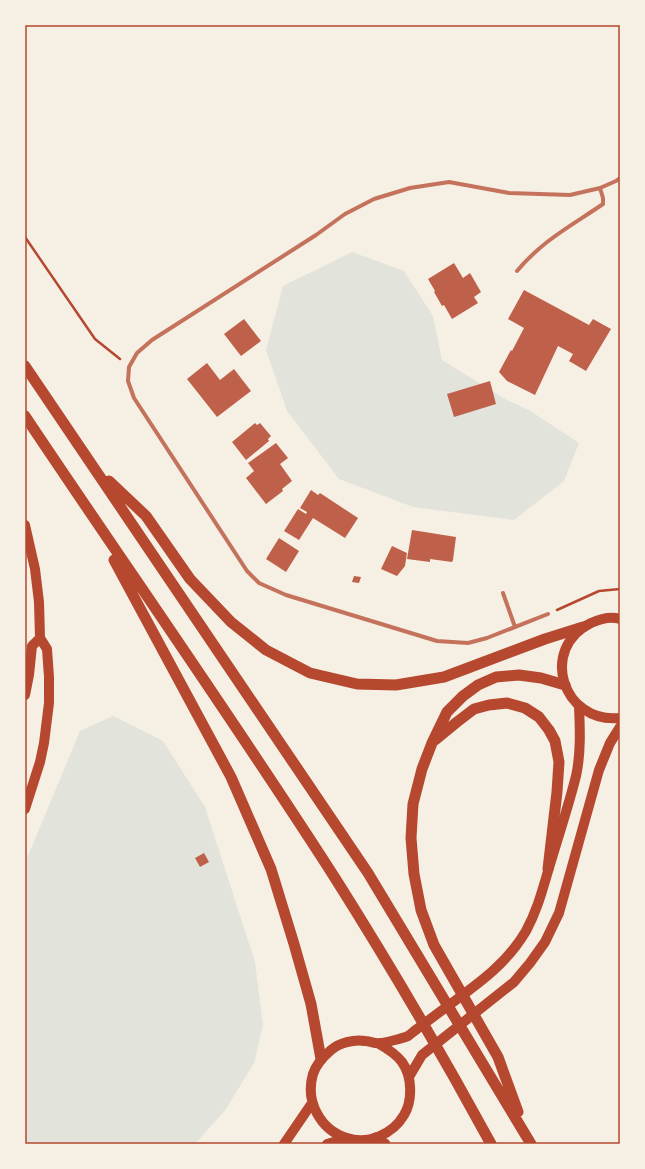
<svg xmlns="http://www.w3.org/2000/svg" width="645" height="1169" font-family="Manrope,sans-serif">
<style>
.green{fill:#e2e4dc}
.building{fill:#bf614a}
.lines{fill:none;stroke-linecap:round;stroke-linejoin:round}
.path{stroke:#b5482f;stroke-width:2.5}
.minor{stroke:#c5725c;stroke-width:4}
.primary{stroke:#b5482f;stroke-width:10}
.trunk{stroke:#b5482f;stroke-width:11}
.neatline{fill:none;stroke:#b5482f;stroke-width:1.5}
</style>
<rect width="100%" height="100%" fill="#f6efe4"/>
<path class="green" d="M352,252L404,271L433,316L442,360L507,400L529,410L579,443L564,481L514,520L413,507L339,479L287,411L266,350L283,286Z
M113,716L163,741L205,807L255,962L263,1025L254,1063L226,1109L195,1144H29L25,1140V863L80,731Z"/>
<path class="building" d="M454,263L463,278L470,273L481,292L474,297L478,303L452,319L444,305L442,306L434,292L435,291L428,279Z
M524,290L589,325L593,319L611,329L586,371L569,361L573,354L558,346L535,395L507,381L499,372L511,350L512,351L524,328L508,319Z
M244,319L261,341L241,356L224,334Z
M207,363L220,380L234,369L251,391L217,417L187,379Z
M490,381L496,404L454,417L447,394Z
M255,423L257,425L260,423L271,436L268,439L269,441L246,460L232,442Z
M276,443L288,458L280,464L292,481L282,489L283,491L266,504L246,478L254,471L248,463Z
M311,490L318,495L320,493L358,518L345,538L313,518L299,540L284,531L298,509L306,514L307,512L300,508Z
M412,530L456,537L453,560L452,562L430,559V562L407,559Z
M279,538L299,551L286,572L266,559Z
M392,546L407,553L405,566L397,576L381,569Z
M354,576L361,577L359,583L352,582Z
M204,853L209,862L200,867L195,858Z"/>
<g class="lines">
<path class="path" d="M25,237L95,339L120,359
M557,610L599,591L620,589"/>
<path class="minor" d="M517,271C543,240 571,226 603,204V198L600,188
M503,593L515,627
M548,614L487,638L468,643L437,641L286,595L259,583L247,571L134,398L128,381L129,367L137,353L152,340L316,235L345,214L374,199L410,188L449,182L509,193L570,195L600,188L616,181L620,178"/>
<path class="primary" d="M25,525L35,569L39,602L40,638L32,646L29,675L25,695
M620,619C610,616 600,619 591,623C539,648 562,724 620,718
M25,809L40,762L44,743L49,703V677L47,649L40,638
M379,1044C388,1049 396,1054 402,1062C412,1076 413,1100 404,1115C393,1134 368,1145 347,1138C320,1130 305,1101 313,1074C316,1064 323,1057 331,1050C339,1043 354,1039 365,1041C370,1041 375,1044 380,1043C384,1043 404,1038 408,1036C411,1034 414,1031 417,1029C425,1023 433,1017 441,1011C473,987 505,967 526,931C539,907 544,883 552,858C560,831 569,804 576,776C581,754 580,729 579,706
M409,1077L422,1055L514,982L530,963L545,942L559,913L599,770L610,743L620,727
M284,1144L312,1103
M327,1144L347,1138"/>
<path class="trunk" d="M25,366L368,873L531,1144
M25,416C128,570 235,722 335,878C390,965 442,1054 491,1144
M109,481L146,516L190,579L231,622L266,650L310,673L357,684L396,685L444,677L545,639L583,627
M114,560L231,777L271,869L294,944L311,1004L321,1059
M435,740L457,722L474,709L489,705L507,703L525,708L539,717L549,730L555,741L559,762L557,792L548,869
M518,1112L498,1057L434,945L421,910L414,874L411,838L413,804L422,769L432,743L447,712L463,696L478,685L496,677L519,675L541,678L565,685
M376,1138L385,1144"/>
</g>
<rect width="645" height="1169" fill="none" stroke="#f6efe4" stroke-width="52"/>
<rect x="26" y="26" width="593" height="1117" class="neatline"/>
</svg>
